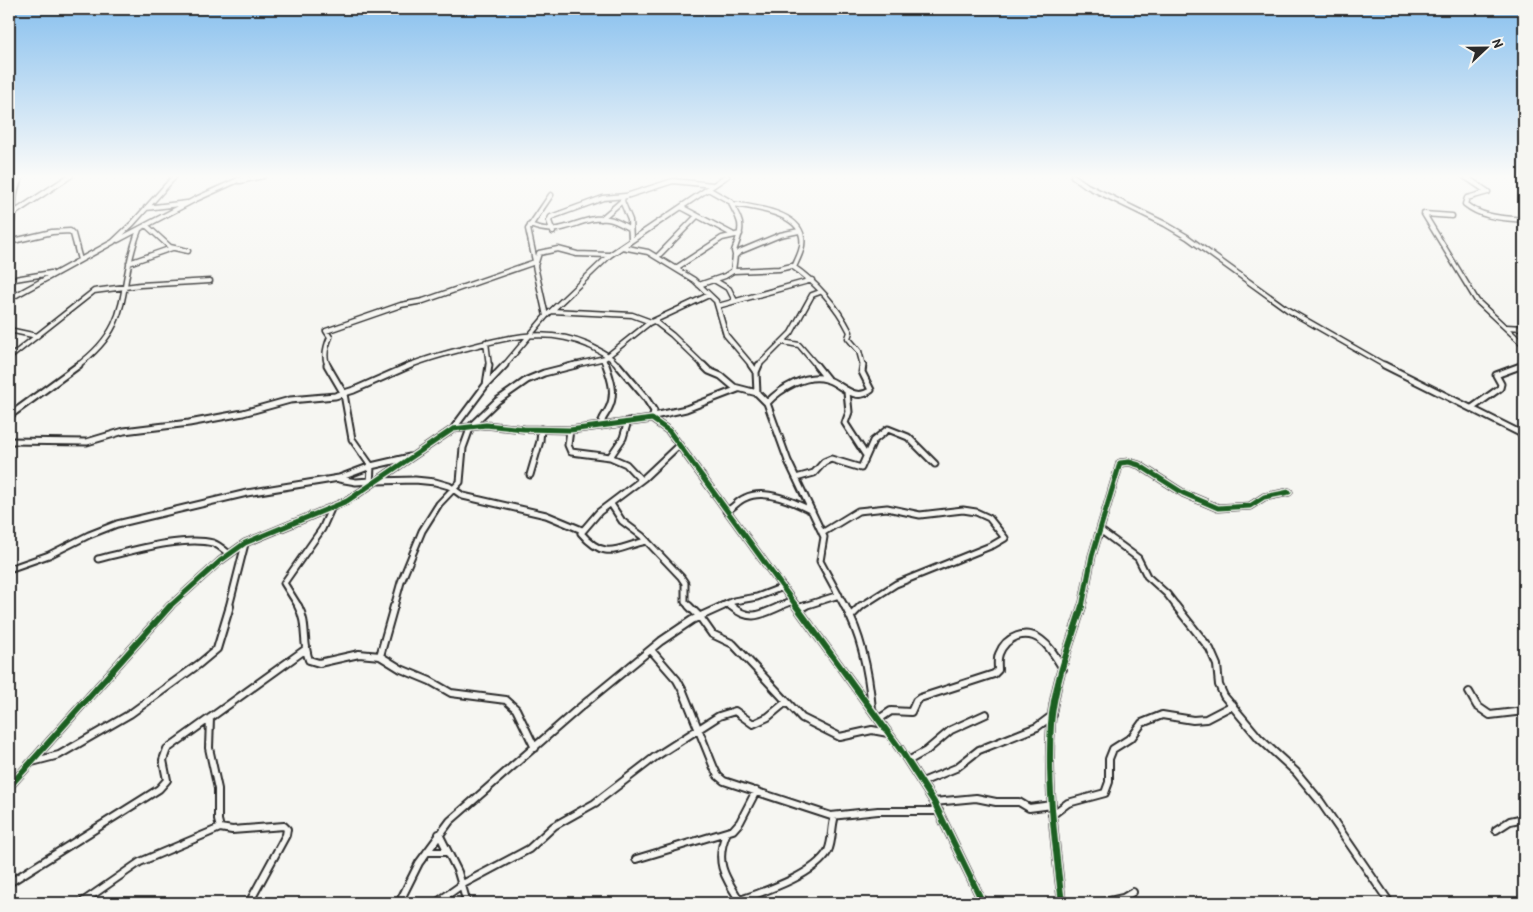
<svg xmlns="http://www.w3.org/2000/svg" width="1533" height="912" font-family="'Patrick Hand',sans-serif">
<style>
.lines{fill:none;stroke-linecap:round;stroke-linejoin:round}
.street-far2-casing{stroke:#2b2b2b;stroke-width:7}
.street-far1-casing{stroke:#2b2b2b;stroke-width:9}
.street-casing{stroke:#2b2b2b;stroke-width:10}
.street-far2{stroke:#f6f6f2;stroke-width:4}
.street-far1{stroke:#f6f6f2;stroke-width:5}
.street{stroke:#f6f6f2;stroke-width:6}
.cycleway-far1-casing{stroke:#f6f6f2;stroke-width:8}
.cycleway-casing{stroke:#f6f6f2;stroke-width:9}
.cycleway-far1{stroke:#1b5e20;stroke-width:5}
.cycleway{stroke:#1b5e20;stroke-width:6}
</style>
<rect width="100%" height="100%" fill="#f6f6f2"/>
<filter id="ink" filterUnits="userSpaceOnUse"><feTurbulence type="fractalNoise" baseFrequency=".02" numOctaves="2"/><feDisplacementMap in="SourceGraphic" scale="10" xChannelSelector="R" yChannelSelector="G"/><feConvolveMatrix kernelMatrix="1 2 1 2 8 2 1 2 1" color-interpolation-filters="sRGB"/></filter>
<g filter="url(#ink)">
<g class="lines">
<defs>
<path id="street-far2" d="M1073,176L1087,186L1165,224L1187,237L1288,310L1386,366
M1464,176L1488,192L1467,198L1465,204C1482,218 1503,218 1524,220
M240,181L263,176
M708,189L731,202C733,210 737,213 739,220C743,229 737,242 734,251L735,255
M732,204C752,207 798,212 802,237C804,248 798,258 794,267
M681,207L732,234
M146,208L187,203
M14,213L70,176
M1452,216L1424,214L1477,301L1524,345
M601,219L622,201
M530,225C564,239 578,215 608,219C616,220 623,225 630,229
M147,226L170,247L188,251
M9,232C17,213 10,193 22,176
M553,232L549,221L551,217L603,198L625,196
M631,239L630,220L622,201L623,197L673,181L713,185
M118,240L196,199L247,176
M9,242L52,232L70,231L73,234L80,260
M622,247L648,252L694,280L716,301L726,335L752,366
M657,257L697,216
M535,261L528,229L551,195
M129,263L172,248
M676,268L722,238L740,234
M734,271L779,269L792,266C816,282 837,306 850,332L848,338L859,351L863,366
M9,280L51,273
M714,280L729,289L735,301
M699,285L725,276L733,271L735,256L739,252L780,235L799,231
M9,299L113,242L133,223L175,176
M718,306L812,280
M552,311L632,315L651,322
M546,316L535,266L539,253L558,249L577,254L609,255
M654,321L672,335L704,366
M1506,327L1524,328
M9,330L37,336
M486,342L489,366
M783,342L799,345L817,366
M9,358L94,291L140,285L210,281
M603,359L606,366
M77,366C136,323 116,287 139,230
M328,366C323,357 326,346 330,337L326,331L401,305L423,301L535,262
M408,366C428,358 447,353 467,348C508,337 548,327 588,345C602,352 609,355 619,366
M504,366L546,316L610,255L727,176
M570,366L605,358L649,323L709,295
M758,366L791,333L812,295L820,292
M1520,366L1524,365"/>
<path id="street-far1" d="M327,365L344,394L352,439L371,466L370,485
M618,365L645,397L654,411L652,419
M703,365L709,371L721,376L734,387L757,393L767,403L788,461L824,537L820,561L845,607
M751,365L756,372
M816,365L828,380
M1384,365L1524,435
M486,385L489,365
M847,392L849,412L845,423L865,454
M757,393L756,372L759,365
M767,403C780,389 806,373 826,379C842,384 854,403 871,390L862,372L863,365
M1472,408L1500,388L1501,384L1496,375L1523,365
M9,416L79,365
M654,416L686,409L738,389
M601,426C601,418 606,415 609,408C616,394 611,379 606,365
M453,429L485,386L505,365
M570,430L568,445L571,452L610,457L626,464L641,480
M9,441L87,442L124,431L189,423L243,413L290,400L335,396L354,390L411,365
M610,457L623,438L628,421
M530,475L540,441L541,429
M796,478L814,473L824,462L831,459L861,468L873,441L888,429L908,437L935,464
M339,479L356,482L370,481
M377,481L415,480L435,482L449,486L463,496L546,515L582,530
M611,504L622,521L642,536L681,577L685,583V602L690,607
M726,511C734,508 737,501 745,498C765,488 794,502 812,511
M1100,530L1138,558L1147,576L1167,594L1177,607
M822,533L858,511L887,508L920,515L963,510L976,512L989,518L1005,538L993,545L896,584L860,607
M647,541C619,546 606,563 581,533L599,512L644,478L679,445
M98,559C128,552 183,535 213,543C219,545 224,550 229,554
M9,569L49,555L89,535L117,524L247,493L339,478L371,466L410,457
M728,604L732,607
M169,607L220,561L245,543L347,501L453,429L486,425L524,429L570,430L652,419L669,431L797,607
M229,607L245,544
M299,607L284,583L322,529L331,509
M394,607L401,582L422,531L439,504L460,482L463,448L471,426L497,401L527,380L544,373L576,365
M720,607L734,601L757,597L783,587
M778,607L793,601
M801,607L839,595
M1082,607L1092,556L1120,463L1129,462L1139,465L1183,493L1218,508L1250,506L1264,497L1289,492"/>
<path id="street" d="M298,606C308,623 302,642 309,660L319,663L359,654L380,656L401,669L430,681L451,693L506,700L516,709L535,748
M689,606L700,617L712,634L733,644L802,718L840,737L872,730L888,733
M731,606C750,622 760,615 781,606
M796,606L900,749L934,802L983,903
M845,606C862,637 869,674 872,709
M1176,606L1210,649L1217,665L1219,685L1224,696L1259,738L1296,772L1320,801L1390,903
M799,608L805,606
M850,617L861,606
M651,650L677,680L683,691L714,768L718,776L724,781L831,816L878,811H939
M380,656L394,606
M1469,692L1477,706L1490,715L1524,711
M210,718L209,748L218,789V820L220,828L232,830L284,826L287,829L286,835L249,903
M879,719L891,711L911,712L916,701L920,698L994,674L998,670C998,665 997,659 999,654C1006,636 1026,629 1041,640C1051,647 1057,659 1063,669
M908,761L926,751L951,730L986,714
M32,762L59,755L130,714L199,664L217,649L230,606
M922,782L956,768L979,750L1037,727L1053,715
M9,787L170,606
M934,802L976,798L996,802H1019L1029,808L1052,805
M1052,815L1068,803L1105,793L1109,782V759L1113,749L1132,737L1142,723L1162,715L1193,720L1206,719L1233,705
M1496,830L1510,821L1524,818
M727,832C714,861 724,876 740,901
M439,834L458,872L467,903
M427,852H446
M636,859L733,830L740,822L756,791
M9,883L159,789L167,780L163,760L167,749L306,649
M81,903L140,862L220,828
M399,903L419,863L450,821L578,709L661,641L692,620L723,606
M436,903L463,884L529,849L554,826L595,803L655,757L719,716L735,711L753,724L768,717L786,702
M732,903C759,893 813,877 828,851C833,840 831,827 835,816
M1062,903C1055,844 1047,784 1051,724C1054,684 1070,644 1082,606
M1101,903L1123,898L1133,892"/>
</defs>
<use href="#street-far2" class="street-far2-casing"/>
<use href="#street-far1" class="street-far1-casing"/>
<use href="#street" class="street-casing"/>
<use href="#street-far2" class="street-far2"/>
<use href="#street-far1" class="street-far1"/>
<use href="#street" class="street"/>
<defs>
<path id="cycleway-far1" d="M169,607L220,561L245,543L347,501L453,429L486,425L524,429L570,430L652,419L669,431L797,607
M1082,607L1092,556L1120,463L1129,462L1139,465L1183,493L1218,508L1250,506L1264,497L1289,492"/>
<path id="cycleway" d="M796,606L900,749L934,802L983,903
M9,787L170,606
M1062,903C1055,844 1047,784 1051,724C1054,684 1070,644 1082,606"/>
</defs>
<use href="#cycleway-far1" class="cycleway-far1-casing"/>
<use href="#cycleway" class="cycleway-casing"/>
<use href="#cycleway-far1" class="cycleway-far1"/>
<use href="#cycleway" class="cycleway"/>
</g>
</g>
<linearGradient id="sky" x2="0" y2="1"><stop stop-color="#88c0ee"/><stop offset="0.58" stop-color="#fbfbf9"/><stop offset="1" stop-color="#fbfbf9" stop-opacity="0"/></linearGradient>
<rect width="1533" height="304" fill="url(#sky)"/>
<rect width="1533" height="912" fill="none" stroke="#f6f6f2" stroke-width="30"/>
<rect x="15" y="15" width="1503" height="882" fill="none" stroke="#2b2b2b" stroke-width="2" filter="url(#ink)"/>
<g transform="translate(1486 48) rotate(68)" stroke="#f6f6f2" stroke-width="4" paint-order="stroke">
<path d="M0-4L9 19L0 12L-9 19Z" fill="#2b2b2b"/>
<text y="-8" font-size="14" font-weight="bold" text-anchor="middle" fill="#2b2b2b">N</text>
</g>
</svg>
